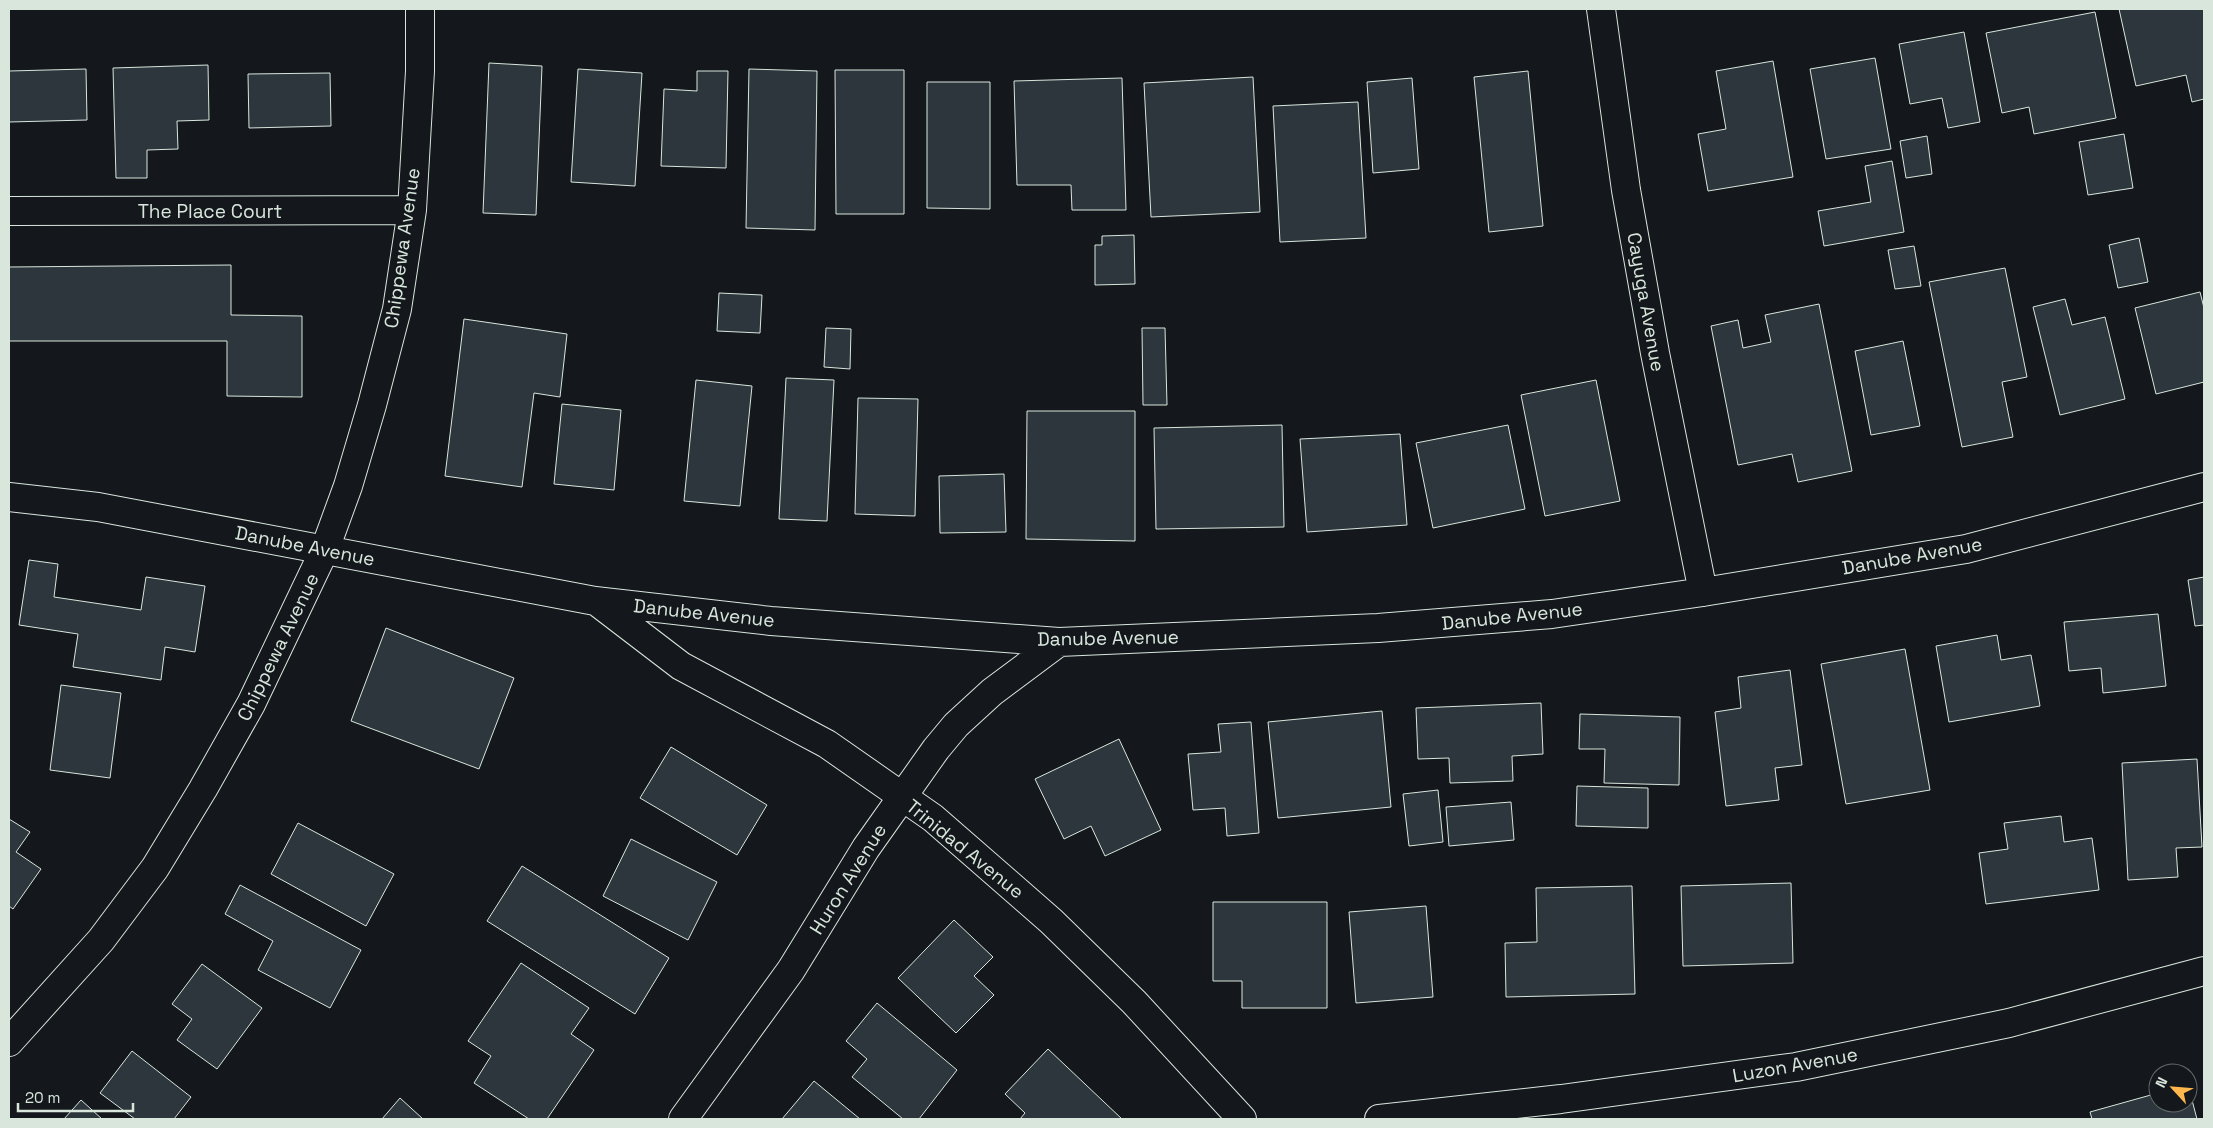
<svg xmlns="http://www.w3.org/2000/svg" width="2213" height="1128" font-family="'Space Grotesk',sans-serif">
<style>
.building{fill:#2c363c;stroke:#d8e6dc}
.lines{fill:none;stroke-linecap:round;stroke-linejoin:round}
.minor-casing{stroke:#d8e6dc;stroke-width:30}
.minor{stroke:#14181c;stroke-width:28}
.labels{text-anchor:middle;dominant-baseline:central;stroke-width:4;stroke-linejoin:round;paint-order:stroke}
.street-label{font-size:19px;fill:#d8e6dc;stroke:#14181c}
</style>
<rect width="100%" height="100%" fill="#14181c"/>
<path class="building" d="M2119,9H2204V99L2192,102L2186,75L2136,86Z
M2095,12L2116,118L2034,134L2029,107L2002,113L1986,33Z
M1964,32L1980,122L1948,128L1942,98L1910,104L1899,44Z
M1875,58L1891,149L1826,159L1810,69Z
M1773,61L1793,177L1708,191L1698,134L1726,129L1716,71Z
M489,63L542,66L536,215L483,213Z
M208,65L209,120L177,121L178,149L147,150V178H116L113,68Z
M86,69L87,120L9,122V71Z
M578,69L642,73L635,186L571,182Z
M749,69L817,71L815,230L746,228Z
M835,70H904V214H836Z
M697,71H728L726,168L661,166L664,89L697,91Z
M1528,71L1543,226L1489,232L1474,77Z
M330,73L331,126L249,128L248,74Z
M1253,77L1260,212L1151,217L1144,83Z
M1122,78L1126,210H1072L1071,185H1017L1014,81Z
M1412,78L1419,169L1373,173L1367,82Z
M927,82H990V209L927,208Z
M1358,102L1366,238L1280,242L1273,106Z
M2124,134L2133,188L2088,195L2079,142Z
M1927,136L1932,174L1906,178L1900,141Z
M1892,161L1904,232L1824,246L1818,211L1871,202L1865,166Z
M1134,235L1135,284L1095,285V245H1102V236Z
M2139,238L2148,282L2118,288L2109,245Z
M1914,246L1921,286L1895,289L1888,250Z
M231,265V315L302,316V397L227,396V341H9V267Z
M2005,268L2027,377L2002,382L2013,437L1962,447L1929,282Z
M2200,292L2204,308V382L2156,394L2135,308Z
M719,293L762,295L760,333L717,331Z
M2065,299L2072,325L2105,317L2125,399L2060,415L2033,307Z
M1819,304L1852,471L1798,482L1792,454L1738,465L1711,326L1738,320L1743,348L1771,342L1765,315Z
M464,319L567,334L560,397L534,393L522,487L445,476Z
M826,328L851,329L850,369L824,367Z
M1142,328H1165L1167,405H1143Z
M1903,341L1920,426L1871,435L1855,351Z
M786,378L834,380L827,521L779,519Z
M696,380L752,386L740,506L684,501Z
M1596,380L1620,501L1545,516L1521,395Z
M858,398L918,399L915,516L855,514Z
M562,404L621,410L614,490L554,484Z
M1027,411H1135V541L1026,539Z
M1282,425L1284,527L1156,529L1154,428Z
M1508,425L1525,509L1433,528L1416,443Z
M1400,434L1407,525L1307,532L1300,439Z
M1004,474L1006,532L940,533L939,476Z
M29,560L58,564L54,597L141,610L146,577L205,586L195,652L165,647L161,680L73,667L78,634L19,625Z
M2204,577V625L2195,626L2188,580Z
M2158,614L2166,686L2103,693L2101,668L2069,671L2064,622Z
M386,628L514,678L479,769L351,721Z
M1997,635L2001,660L2031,655L2040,706L1949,722L1936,646Z
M1905,649L1930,790L1846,804L1821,664Z
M1790,670L1802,765L1775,768L1779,800L1726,806L1715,712L1741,708L1738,677Z
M61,685L121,693L110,778L50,770Z
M1541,703L1543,754L1512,756L1513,781L1450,783L1449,758L1418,759L1416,708Z
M1382,711L1391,807L1278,818L1268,722Z
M1580,714L1680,717L1679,785L1604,783L1605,749H1579Z
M1251,722L1259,833L1227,836L1225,808L1193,810L1188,754L1221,752L1218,724Z
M1119,739L1161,830L1105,856L1091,826L1064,839L1035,779Z
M671,747L767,805L737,855L640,798Z
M2197,759L2202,847L2176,848L2178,877L2128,880L2122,763Z
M1577,786L1648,788V828L1576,826Z
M1438,790L1443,842L1409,846L1403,794Z
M1511,802L1514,840L1449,846L1446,807Z
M2061,816L2064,842L2092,838L2099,890L1986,904L1979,853L2008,849L2004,823Z
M9,819L30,832L16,852L41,869L13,909L9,906Z
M298,823L394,874L366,926L271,874Z
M631,839L717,882L688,940L603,896Z
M522,866L669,958L635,1014L487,921Z
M1791,883L1793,963L1683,966L1681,886Z
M240,885L361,950L330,1008L258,970L273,941L225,914Z
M1632,886L1635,994L1506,997L1505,943L1537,942L1536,888Z
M1213,902H1327V1008H1242V981H1213Z
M1426,906L1433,997L1356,1003L1349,912Z
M954,920L993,957L974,976L994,995L956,1033L898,978Z
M521,963L589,1008L571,1034L594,1050L547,1119H529L474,1083L491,1056L468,1041Z
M202,964L262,1008L217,1069L177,1040L192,1019L172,1004Z
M877,1003L957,1070L919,1119H903L852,1077L867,1059L846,1041Z
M1048,1049L1122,1119H1020L1025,1113L1005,1094Z
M132,1051L191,1097L174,1119H135L100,1093Z
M814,1081L860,1119H782Z
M2188,1085L2197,1119H2092L2090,1112L2158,1093V1103H2188Z
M400,1098L423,1119H382Z
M81,1100L102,1119H64Z"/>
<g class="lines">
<defs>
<path id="minor" d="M1601,9L1626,190L1655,353L1703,592
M9,211L412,210
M9,497L98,507L595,601L771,621L1059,642L1378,628L1552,614L1703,592L1966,549L2204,487
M596,601L681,666L827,744L933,818L1051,921L1134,1002L1242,1119
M9,1042L101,940L155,868L203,789L251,704L325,549L348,486L372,405L397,309L412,210L420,71V9
M683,1119L791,970L866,848L936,749L956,725L992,692L1059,642
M1379,1119L1561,1099L1796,1067L2009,1023L2204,971"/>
</defs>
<use href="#minor" class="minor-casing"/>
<use href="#minor" class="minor"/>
</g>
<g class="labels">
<g class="street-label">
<text x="210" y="211">The Place Court</text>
<text transform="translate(402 248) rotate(-82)">Chippewa Avenue</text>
<text transform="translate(1646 302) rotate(80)">Cayuga Avenue</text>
<text transform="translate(305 546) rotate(11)">Danube Avenue</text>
<text transform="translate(1912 556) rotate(-10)">Danube Avenue</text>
<text transform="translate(704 613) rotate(6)">Danube Avenue</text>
<text transform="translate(1512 616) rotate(-6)">Danube Avenue</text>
<text transform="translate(1108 638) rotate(-1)">Danube Avenue</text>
<text transform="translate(278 647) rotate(-64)">Chippewa Avenue</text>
<text transform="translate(965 849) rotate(39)">Trinidad Avenue</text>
<text transform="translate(848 879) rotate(-58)">Huron Avenue</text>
<text transform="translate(1795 1065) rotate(-10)">Luzon Avenue</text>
</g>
</g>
<rect width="2213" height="1128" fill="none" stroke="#d8e6dc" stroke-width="20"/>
<g transform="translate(2173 1088) rotate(296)"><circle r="24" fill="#14181c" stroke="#626a69"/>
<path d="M0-4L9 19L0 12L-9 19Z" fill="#ffb74d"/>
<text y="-8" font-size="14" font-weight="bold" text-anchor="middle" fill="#d8e6dc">N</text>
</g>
<path d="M18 1103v8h115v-8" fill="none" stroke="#d8e6dc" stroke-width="2.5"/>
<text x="25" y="1103" font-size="15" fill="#d8e6dc" stroke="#14181c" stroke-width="4" paint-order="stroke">20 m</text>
</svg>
